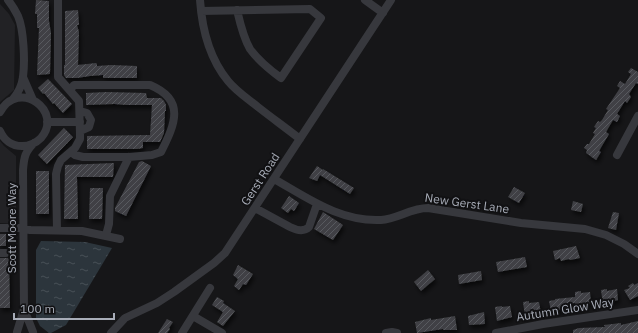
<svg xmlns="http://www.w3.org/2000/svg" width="638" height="333" font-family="'IBM Plex Sans',sans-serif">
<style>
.built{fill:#222225}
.water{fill:url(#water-ripples)}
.building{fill:url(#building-hatch);filter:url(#shadow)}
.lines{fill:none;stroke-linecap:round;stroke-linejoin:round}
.minor{stroke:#37383d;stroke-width:8}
.labels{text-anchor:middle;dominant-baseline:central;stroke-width:4;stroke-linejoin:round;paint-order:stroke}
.street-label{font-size:12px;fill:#a8adb8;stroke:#111113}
</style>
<defs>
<pattern id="water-ripples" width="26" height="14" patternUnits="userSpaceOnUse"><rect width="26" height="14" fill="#2c353c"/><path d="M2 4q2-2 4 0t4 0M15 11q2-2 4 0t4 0" fill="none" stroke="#485056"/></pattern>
<pattern id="building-hatch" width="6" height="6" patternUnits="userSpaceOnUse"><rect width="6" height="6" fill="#404145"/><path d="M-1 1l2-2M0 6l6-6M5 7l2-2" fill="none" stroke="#595a5e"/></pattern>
<filter id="shadow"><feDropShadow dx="2" dy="3.5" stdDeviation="2" flood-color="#0009"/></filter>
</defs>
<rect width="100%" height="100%" fill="#161618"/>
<path class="built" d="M0,4L9,14L15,25L14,90L0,102Z
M0,141L4,146L16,156V224L0,223Z"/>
<path class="water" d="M41,241L85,242L112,248L66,325L51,333H49L40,326L36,318V250Z"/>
<path class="building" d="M36,0L49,1V21L51,33L50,74L37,75L39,28H37V14H35Z
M78,10L79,25H77L79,32L78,65L96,63L97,64V66L111,65L137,66V78H103V75L90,76L77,78H66L64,75V65H65V11Z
M631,68L638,72V84L636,83L629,94L631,97L627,103L625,101L617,114L620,116L617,122L613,120L606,132L609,134L599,151L601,152L596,160L586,153L587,150L584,148L587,144H589L595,134L593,133L596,128L594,127L598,121L600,122L602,120L608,110L606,109L620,88L617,86L620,81L625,84L631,74L628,72Z
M48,79L72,104L63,113L54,103L53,104L44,93L43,94L38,88Z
M106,92L146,93L147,98H161L164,101L166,105V111H165L164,133L160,142H143V148L137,149H87V136L150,135L152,105H127L114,104L86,105V93Z
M64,128L73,137L47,164L38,155Z
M142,161L151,166L126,216L115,211V208L139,162Z
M114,163L113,177H77L78,219H64L65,165Z
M317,166L323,170V169L354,188L350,194L320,175L317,181L309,178Z
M36,171H49V214H36Z
M514,187L525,193L519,203L508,197Z
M90,188H103L102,219H89Z
M289,196L299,203L294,211L291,209L288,213L281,208Z
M573,201L583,204L581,212L571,210Z
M323,212L343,225L333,240L314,229Z
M613,212L619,213L616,230L608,228Z
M0,234H6V246H0Z
M576,246L580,258L570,260L569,259L561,261L560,258L555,260L553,251Z
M525,257L527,267L498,272L496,262Z
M0,258H9L10,308H0Z
M238,265L253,274L246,285L243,284L239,290L234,286L238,279L233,275Z
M428,270L435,279L421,291L414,282Z
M481,271L482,280L459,284L458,275Z
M633,283L634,285L638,283V296L630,300L624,290L630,288L628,286Z
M607,289V291L617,289L618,300L603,304L601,290Z
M581,291V293L590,292L591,303L582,306L583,307L576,308L575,303L566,304L567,309L551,311L549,301L555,300V299L575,297V292Z
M217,297L224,301L223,303L235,311L223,326L217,322L223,312L212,305Z
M529,301V303L539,302L541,313L525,316L523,302Z
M502,306V307L510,306L512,317L497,321L495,307Z
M484,312L485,324L469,325L468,316Z
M455,316L457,330H443V329L417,333L415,322L431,318V320Z
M167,319L173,322L169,328L170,329L167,333H158Z
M638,321V333H573V330L579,328L605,327L604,325L621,323V325Z"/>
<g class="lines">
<path class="minor" d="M8,0C12,5 15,10 18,16C24,30 25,62 23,77C22,85 18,93 13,99
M200,0C202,29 209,58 228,81C236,91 248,99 258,107C272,118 286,128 300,139
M365,0L383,13
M201,11L310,9L321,18L281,78C270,70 258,60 250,49C243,37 240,23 237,10
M23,77L33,100
M70,90L74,85H150C186,100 175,124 161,152L152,155L129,157H83L75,155L71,152
M0,112C19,78 64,111 41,138C36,143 29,146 22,146C12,146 4,140 0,131
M47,122H80
M80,131L89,127L91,120L87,113L80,111
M617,155L638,116
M274,179C308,198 340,222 381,220C397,219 411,208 428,208L521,223L585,229L606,235L624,244L638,254
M255,208L290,227C296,230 304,232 309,227L317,204
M0,228H22L30,230L82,231L120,239
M57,230L56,174L58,166L61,160L75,148L80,139V134L79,101L58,77V0
M106,235L109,224L110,196L129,157
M0,253H6
M24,309L33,332
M193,316L222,333
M17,332L24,309L23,170C24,157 25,152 34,143
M111,333L125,318L157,303L174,292L214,263L225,253L391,0
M182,333L210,288
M386,333L392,332L397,333
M496,333L543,324L638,310"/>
</g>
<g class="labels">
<g class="street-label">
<text transform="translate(260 179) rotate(-57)">Gerst Road</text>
<text transform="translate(467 203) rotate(8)">New Gerst Lane</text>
<text transform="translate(11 228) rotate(-90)">Scott Moore Way</text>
<text transform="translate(565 309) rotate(-9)">Autumn Glow Way</text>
</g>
</g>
<path d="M14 313v6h100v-6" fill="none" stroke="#a8adb8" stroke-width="2"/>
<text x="20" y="313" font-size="12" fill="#a8adb8" stroke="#111113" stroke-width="3" paint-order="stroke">100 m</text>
</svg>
